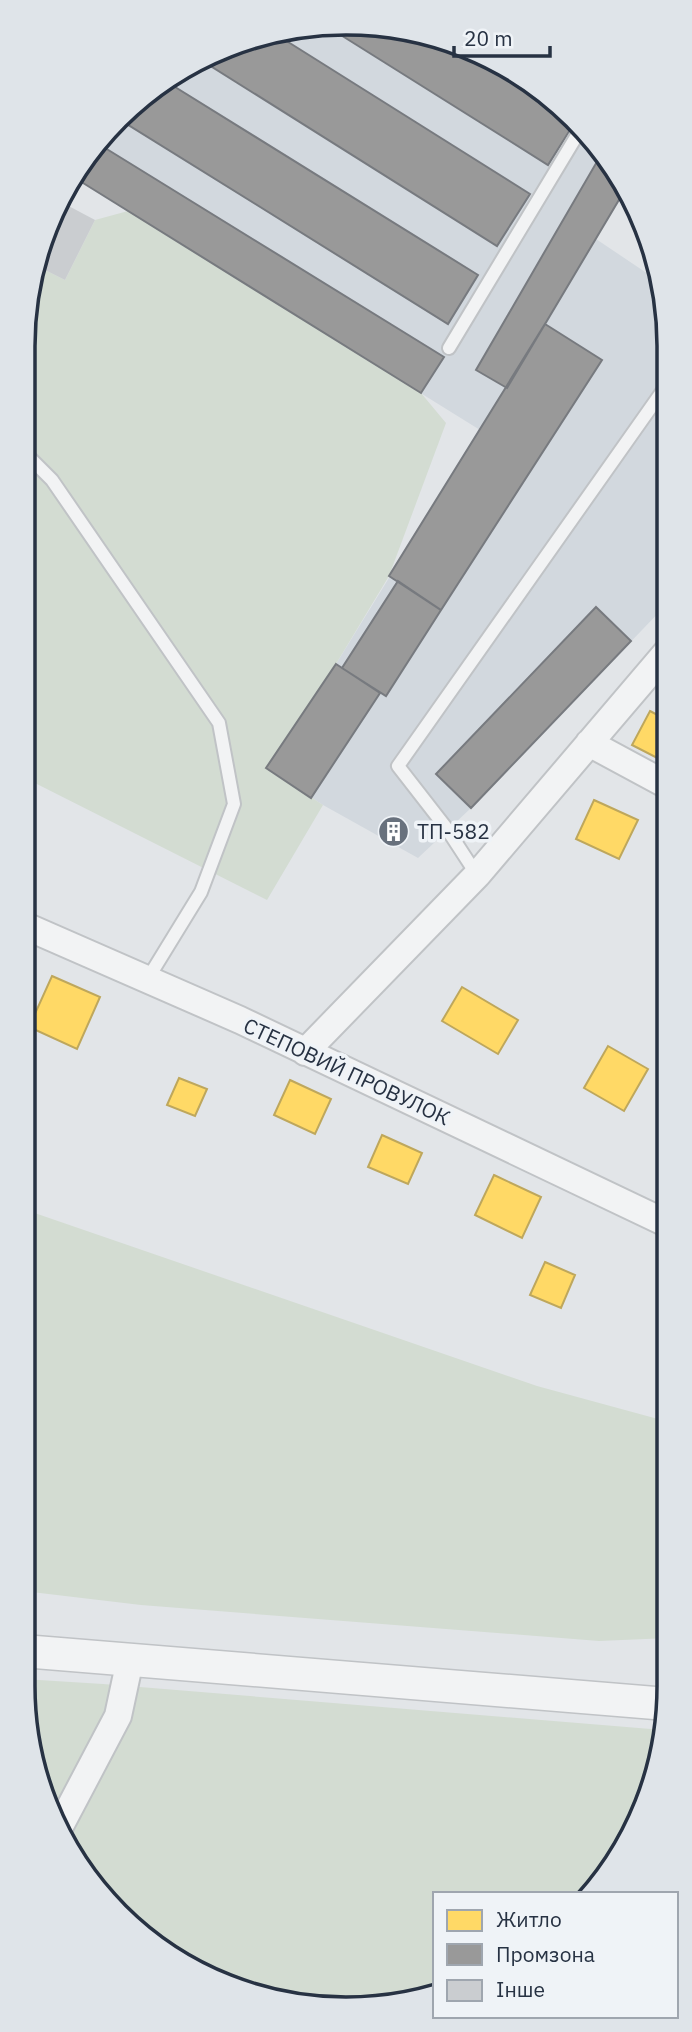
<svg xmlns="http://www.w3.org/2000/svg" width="692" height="2032" font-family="'IBM Plex Sans',sans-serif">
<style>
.built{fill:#d2d8de}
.green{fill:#d3dcd2}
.homes{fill:#ffd966;stroke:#bea75c;stroke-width:2}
.industry{fill:#999;stroke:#777a7f;stroke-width:2}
.building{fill:#cacdd0}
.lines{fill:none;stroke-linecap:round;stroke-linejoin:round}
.service-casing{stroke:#c0c3c6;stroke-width:16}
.minor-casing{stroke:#c0c3c6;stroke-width:30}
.tertiary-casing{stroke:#c0c3c6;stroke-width:35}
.service{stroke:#f2f3f4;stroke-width:12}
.minor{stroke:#f2f3f4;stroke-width:26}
.tertiary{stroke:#f2f3f4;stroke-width:32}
.labels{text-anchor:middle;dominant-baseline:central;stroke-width:7;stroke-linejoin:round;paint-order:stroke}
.poi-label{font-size:21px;fill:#273243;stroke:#eff3f7;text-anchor:start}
.street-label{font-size:21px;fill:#273243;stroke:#eff3f7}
.rim{fill:none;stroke:#273243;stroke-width:3.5}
</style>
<rect width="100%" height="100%" fill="#e2e5e8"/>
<path class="built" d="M303,26L429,34L508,66L589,133L626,188L596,239L660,282L666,303L667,604L471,808L418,858L323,805L266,768L336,664L480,430L75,178L89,150L184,66Z"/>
<path class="green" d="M128,211L421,393L446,423L389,576L336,664L266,768L323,805L267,900L23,777V346L33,264L65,280L95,220Z
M23,1209L537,1386L669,1422V1638L599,1641L141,1605L23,1591Z
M23,1679L103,1684L663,1730L658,1769L615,1866L587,1894H435V1996L429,1998L304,2007L203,1976L103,1899L47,1809Z"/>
<path class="homes" d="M650,711L667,720V763L632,745Z
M594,800L638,820L619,859L576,839Z
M52,976L100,997L77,1049L29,1027Z
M462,987L518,1020L498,1054L442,1021Z
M608,1046L648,1069L624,1111L584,1088Z
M179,1078L207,1089L195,1116L167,1105Z
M290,1080L331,1099L315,1134L274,1115Z
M382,1135L422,1153L408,1184L368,1167Z
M494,1175L541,1197L522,1238L475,1215Z
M545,1262L575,1275L561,1308L530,1295Z
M669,1339V1355L663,1353Z"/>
<path class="industry" d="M328,27L429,34L503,64L575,122L548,165Z
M277,35L530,194L497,246L201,60Z
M167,82L478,275L448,324L122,121Z
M97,143L444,357L421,393L75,178L89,150Z
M602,153L626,188L507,388L476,370Z
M545,324L602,360L441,610L389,576Z
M398,581L441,610L386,696L342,668Z
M596,607L631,641L471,808L436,774Z
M336,664L380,693L311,798L266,768Z
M392,821L404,829L397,840L385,832Z"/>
<path class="building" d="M63,203L95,220L65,280L33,264Z"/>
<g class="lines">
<defs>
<path id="service" d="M449,348L582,127
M23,451L52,480L219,723L234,804L201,892L147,980
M477,875L447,829L398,766L666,386"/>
<path id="minor" d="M589,743L667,785
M23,925L240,1020L668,1224
M305,1052L477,875L667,652
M59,1828L118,1716L130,1660"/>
<path id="tertiary" d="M23,1651L667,1704"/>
</defs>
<use href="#service" class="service-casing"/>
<use href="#minor" class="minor-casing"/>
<use href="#tertiary" class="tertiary-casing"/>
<use href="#service" class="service"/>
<use href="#minor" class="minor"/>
<use href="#tertiary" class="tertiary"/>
</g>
<defs>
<symbol id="building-disc" viewBox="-11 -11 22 22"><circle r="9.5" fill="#68717d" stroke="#eff3f7"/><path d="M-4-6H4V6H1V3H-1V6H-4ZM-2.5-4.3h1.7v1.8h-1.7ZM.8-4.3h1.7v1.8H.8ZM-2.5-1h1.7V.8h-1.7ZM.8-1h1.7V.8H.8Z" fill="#fff"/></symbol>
</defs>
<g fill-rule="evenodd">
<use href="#building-disc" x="376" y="814" width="35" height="35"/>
</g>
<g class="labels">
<g class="poi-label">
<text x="417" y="831">ТП-582</text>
</g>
<g class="street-label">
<text transform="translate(347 1071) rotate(25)">СТЕПОВИЙ ПРОВУЛОК</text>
</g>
</g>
<path d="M0 0H692V2032H0ZM346 35H346A311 311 0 0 1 657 346V1686A311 311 0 0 1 346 1997H346A311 311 0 0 1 35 1686V346A311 311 0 0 1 346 35Z" fill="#dfe4e9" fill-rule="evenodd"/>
<path class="rim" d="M346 35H346A311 311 0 0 1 657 346V1686A311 311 0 0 1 346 1997H346A311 311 0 0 1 35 1686V346A311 311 0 0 1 346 35Z"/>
<rect x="433" y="1892" width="245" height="126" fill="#eff3f7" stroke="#9fa6af" stroke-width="2"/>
<rect x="447" y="1910" width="35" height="21" fill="#ffd966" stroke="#9fa6af" stroke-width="2"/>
<text x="496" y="1927" font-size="21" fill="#273243">Житло</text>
<rect x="447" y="1944" width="35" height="21" fill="#999999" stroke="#9fa6af" stroke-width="2"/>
<text x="496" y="1962" font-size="21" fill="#273243">Промзона</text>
<rect x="447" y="1980" width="35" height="21" fill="#cacdd0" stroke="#9fa6af" stroke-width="2"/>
<text x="496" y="1997" font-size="21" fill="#273243">Інше</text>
<path d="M454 46v10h96v-10" fill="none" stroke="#273243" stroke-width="3.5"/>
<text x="464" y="46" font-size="21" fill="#273243" stroke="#eff3f7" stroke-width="5" paint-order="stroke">20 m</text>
</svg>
